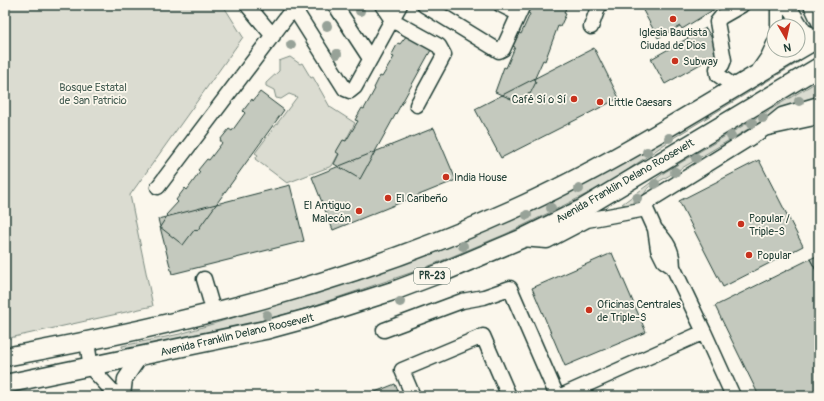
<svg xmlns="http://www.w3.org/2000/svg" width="824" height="401" font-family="Pangolin,sans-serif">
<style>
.green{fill:#dbdcd1;stroke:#7d8c82}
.building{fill:#c4c9be;stroke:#1f3d34}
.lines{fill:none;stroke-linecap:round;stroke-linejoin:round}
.minor-casing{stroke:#1f3d34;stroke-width:17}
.major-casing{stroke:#1f3d34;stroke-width:21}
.minor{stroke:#fbf7ec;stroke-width:14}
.major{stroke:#fbf7ec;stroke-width:18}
.tree{fill:#97a298}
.poi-dot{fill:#c8321e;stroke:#fbf7ec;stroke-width:1.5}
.labels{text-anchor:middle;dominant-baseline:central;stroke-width:3.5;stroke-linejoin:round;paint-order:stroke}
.shield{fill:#fbf7ec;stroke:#61756b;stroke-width:1}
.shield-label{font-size:10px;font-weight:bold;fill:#1f3d34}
.poi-label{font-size:11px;fill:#1f3d34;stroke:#fbf7ec;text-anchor:start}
.park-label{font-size:11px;fill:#455d53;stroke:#fbf7ec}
.street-label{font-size:11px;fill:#1f3d34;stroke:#fbf7ec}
</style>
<rect width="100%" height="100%" fill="#fbf7ec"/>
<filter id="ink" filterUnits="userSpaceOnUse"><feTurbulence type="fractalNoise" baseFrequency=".025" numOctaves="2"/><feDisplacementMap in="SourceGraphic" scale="8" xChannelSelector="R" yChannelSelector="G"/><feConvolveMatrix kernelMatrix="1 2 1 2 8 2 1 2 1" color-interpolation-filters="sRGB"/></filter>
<g filter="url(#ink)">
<path class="green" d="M5,5H223L243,37L130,195L153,306L5,339Z
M290,57L300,64L302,63L311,78L313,77L330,107L355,123L332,166L287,183L255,159L258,155L255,153L297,97L289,94L281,99L276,98L274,90L266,86V83L279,71V61Z
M801,59L799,62L675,137L609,183L506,234L422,269L301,310L231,329L123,351L122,346L180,334L281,303L618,164Z
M815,83H819V95L812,100L772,115L648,188L639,202L627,205L622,204L665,172Z"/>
<path class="building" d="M531,5H567L564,13L566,14L560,27L558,26L545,61L543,60L534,80L536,82L530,94L528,93L523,104L495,92L504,67L506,68L515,47L513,46L519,33L521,34L530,14L527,12Z
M640,5H721L682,29L680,26L658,38Z
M706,28L720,53L665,84L651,59Z
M407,35L431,50L360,179L334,164L339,154L336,152L343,140L346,141L358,121L355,120L362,108L364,109L375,89L374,88L380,76L382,77L394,57L391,56L398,43L400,44Z
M594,48L619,98L501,158L475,109Z
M260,92L284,110L197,231L195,229L183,245L160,227L167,216L166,215L178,202L176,200L185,188L187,190L200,172L198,170L207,159L209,160L222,143L220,140L229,129L232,131L245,113L243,111L252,99L253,101Z
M434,128L456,180L333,230L312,177Z
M759,160L803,246L723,287L679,201Z
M290,185L304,241L172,274L158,219Z
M612,253L646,332L565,366L532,288Z
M819,255V276L810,259Z
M810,259L819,276V396H778L776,394L759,396L715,306Z
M395,384L400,396H365Z"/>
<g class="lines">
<defs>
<path id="minor" d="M292,5L345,89L350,91L355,87L400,5
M335,5L369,57L371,58
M382,5L392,20L439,46L444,55L417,105
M424,5L499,51L503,49L523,5
M501,5L519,14
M788,5L804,31L819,38
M811,5L819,22
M248,6L273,36
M778,26V5
M591,27L599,5
M757,73L768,57L774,44
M740,84H731L718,75L717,69L722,65L724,60L717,22L721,17L742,5
M768,128L819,117
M158,187L294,7
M655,229C666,241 673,249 673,267L704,332
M521,239L547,241L587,220L646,209
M673,267L664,261L658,249L655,229L646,209L647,202L766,128L782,115L819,104
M204,279L214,313
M384,330L462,301L484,297L510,288L557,396
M87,342L91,368L117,396
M123,396L125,379L140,357
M413,396L402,370L483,336L509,396
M561,396L704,332L733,396"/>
<path id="major" d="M5,357C180,325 352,283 514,209C620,161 718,96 819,38
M5,384L265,330L309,318L396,290L441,273L521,239L582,209L819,67"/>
</defs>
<use href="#minor" class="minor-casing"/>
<use href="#major" class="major-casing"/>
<use href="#minor" class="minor"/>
<use href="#major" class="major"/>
</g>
<g class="tree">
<circle cx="360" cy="11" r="5"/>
<circle cx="327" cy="26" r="5"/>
<circle cx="291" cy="45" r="5"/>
<circle cx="337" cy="54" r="5"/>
<circle cx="799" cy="101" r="5"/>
<circle cx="763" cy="118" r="5"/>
<circle cx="752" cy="123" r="5"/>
<circle cx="731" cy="136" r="5"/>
<circle cx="669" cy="138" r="5"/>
<circle cx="647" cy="152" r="5"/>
<circle cx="696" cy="158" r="5"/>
<circle cx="675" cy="172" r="5"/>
<circle cx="655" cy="184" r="5"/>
<circle cx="579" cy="189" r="5"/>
<circle cx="637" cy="198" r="5"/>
<circle cx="551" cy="208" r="5"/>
<circle cx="527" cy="215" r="5"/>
<circle cx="463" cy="246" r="5"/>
<circle cx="400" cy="302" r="5"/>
<circle cx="267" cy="315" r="5"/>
</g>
</g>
<g class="poi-dot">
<circle cx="673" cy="19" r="4"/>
<circle cx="675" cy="61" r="4"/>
<circle cx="574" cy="99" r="4"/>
<circle cx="600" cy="102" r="4"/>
<circle cx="446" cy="177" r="4"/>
<circle cx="388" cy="198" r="4"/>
<circle cx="359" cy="211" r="4"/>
<circle cx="741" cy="224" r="4"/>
<circle cx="749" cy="255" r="4"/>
<circle cx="589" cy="310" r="4"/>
</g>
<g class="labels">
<rect class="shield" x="414" y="268" width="36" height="16" rx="3"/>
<g class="shield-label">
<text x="432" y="276">PR-23</text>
</g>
<g class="poi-label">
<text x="673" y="32" text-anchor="middle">Iglesia Bautista<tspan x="673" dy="13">Ciudad de Dios</tspan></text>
<text x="683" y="61">Subway</text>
<text x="566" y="99" text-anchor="end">Café Sí o Sí</text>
<text x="608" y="102">Little Caesars</text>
<text x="454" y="177">India House</text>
<text x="396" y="198">El Caribeño</text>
<text x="351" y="205" text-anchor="end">El Antiguo<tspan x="351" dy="13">Malecón</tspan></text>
<text x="749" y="218">Popular /<tspan x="749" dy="13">Triple-S</tspan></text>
<text x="757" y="255">Popular</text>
<text x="597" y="304">Oficinas Centrales<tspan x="597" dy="13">de Triple-S</tspan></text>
</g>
<g class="park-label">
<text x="93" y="87">Bosque Estatal<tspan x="93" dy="13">de San Patricio</tspan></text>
</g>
<g class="street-label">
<text transform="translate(625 181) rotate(-30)">Avenida Franklin Delano Roosevelt</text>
<text transform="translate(237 335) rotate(-13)">Avenida Franklin Delano Roosevelt</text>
</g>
</g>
<rect width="824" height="401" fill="none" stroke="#fbf7ec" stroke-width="20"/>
<rect x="10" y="10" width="804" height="381" fill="none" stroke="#1f3d34" stroke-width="1.5" filter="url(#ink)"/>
<g transform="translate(786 38) rotate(171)"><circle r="19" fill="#fbf7ec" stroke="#a3ada2"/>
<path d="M0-3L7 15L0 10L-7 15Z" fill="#c8321e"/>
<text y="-6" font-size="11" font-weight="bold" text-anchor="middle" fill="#1f3d34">N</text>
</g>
</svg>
